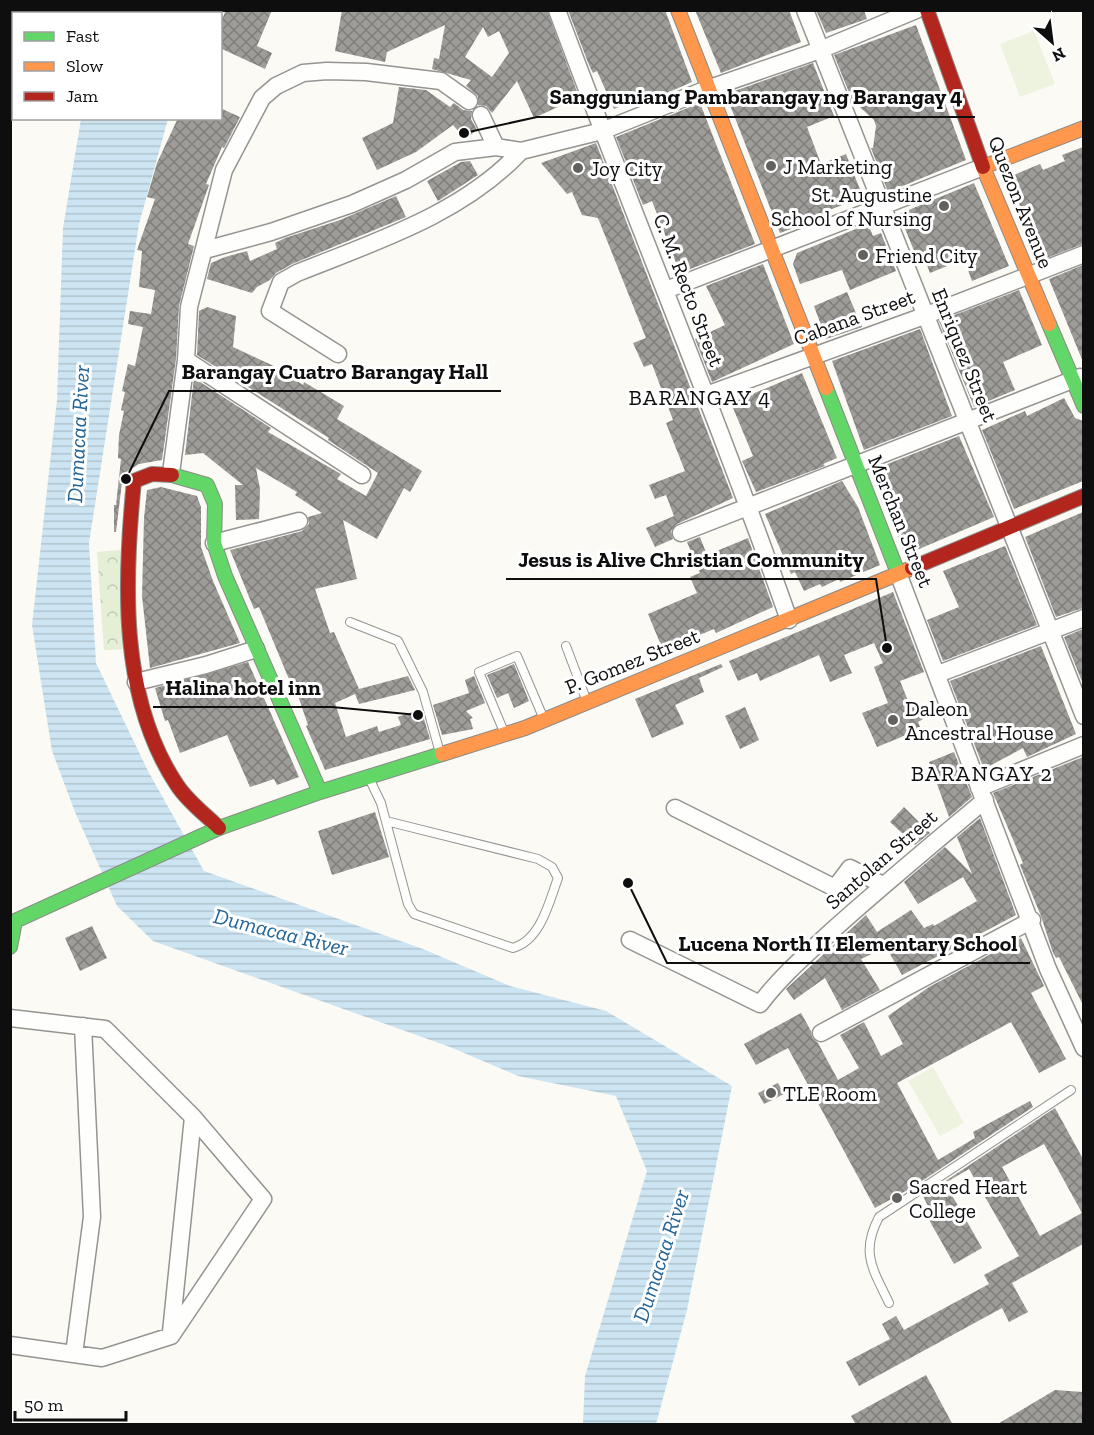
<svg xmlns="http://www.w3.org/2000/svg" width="1094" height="1435" font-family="'Zilla Slab',serif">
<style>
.park{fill:url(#park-crowns)}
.pitch{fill:#eef3df}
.water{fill:url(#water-rules)}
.building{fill:url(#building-cross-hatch);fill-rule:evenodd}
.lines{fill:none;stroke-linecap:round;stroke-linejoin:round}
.lane-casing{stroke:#959492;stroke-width:10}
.street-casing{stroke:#959492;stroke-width:19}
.fast-casing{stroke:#8b8b88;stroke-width:16}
.slow-casing{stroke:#8b8b88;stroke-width:16}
.jam-casing{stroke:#8b8b88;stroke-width:16}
.lane{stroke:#fefefd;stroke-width:8}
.street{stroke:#fefefd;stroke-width:16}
.fast{stroke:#63d668;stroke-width:14}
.slow{stroke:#ff974d;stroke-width:14}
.jam{stroke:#b3261e;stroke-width:14}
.poi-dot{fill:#61615e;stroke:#fff;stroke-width:2}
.labels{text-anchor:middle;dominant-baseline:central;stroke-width:6;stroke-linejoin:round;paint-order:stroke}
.poi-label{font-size:21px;fill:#0e0e0e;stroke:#fff;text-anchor:start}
.street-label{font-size:21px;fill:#0e0e0e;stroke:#fff}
.neighbourhood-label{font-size:22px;letter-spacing:1.5px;fill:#0e0e0e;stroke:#fff}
.water-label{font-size:22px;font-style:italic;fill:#216396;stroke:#fff}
.leader{fill:none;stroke:#0e0e0e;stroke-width:2}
.callout-dot{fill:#0e0e0e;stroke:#fff;stroke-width:2}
.callout-label{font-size:22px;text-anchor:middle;font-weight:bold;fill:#0e0e0e;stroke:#fff;stroke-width:6;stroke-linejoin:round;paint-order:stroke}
</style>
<defs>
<pattern id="park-crowns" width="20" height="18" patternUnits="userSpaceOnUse" patternTransform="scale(1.5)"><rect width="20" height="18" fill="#e4efd5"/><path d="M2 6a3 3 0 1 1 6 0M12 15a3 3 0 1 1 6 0" fill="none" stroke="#c2ccb6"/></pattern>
<pattern id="water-rules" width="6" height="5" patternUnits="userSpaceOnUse" patternTransform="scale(1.5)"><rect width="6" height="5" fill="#cde5f2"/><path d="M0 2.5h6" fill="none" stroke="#afc3ce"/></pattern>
<pattern id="building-cross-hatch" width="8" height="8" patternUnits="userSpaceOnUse" patternTransform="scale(1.5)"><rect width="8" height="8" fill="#9e9c99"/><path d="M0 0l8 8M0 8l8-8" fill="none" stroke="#7f7e7b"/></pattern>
</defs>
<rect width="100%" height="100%" fill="#fbfaf4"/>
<path class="park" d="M120,550L126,649L104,650L97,552Z"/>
<path class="pitch" d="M1034,31L1055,84L1020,97L1000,44Z
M933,1067L964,1123L940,1136L908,1081Z"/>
<path class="water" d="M81,119H168L139,224L89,543L96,663L148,771L204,871L423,949L510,986L606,1011L732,1086L687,1310L656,1424H583L585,1376L647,1171L616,1096L518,1076L450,1047L153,941L117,906L75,812L52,751L32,625L57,400L63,228Z"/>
<path class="building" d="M226,10H272L257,46L272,53L265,69L220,48V24Z
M342,10H547L579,97L534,118L517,81L492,113L486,106L478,105V96L466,86L471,80L432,69L434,58L439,59L445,25L387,52L385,62L335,51ZM483,27L488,37L499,31L509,53L492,77L465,57Z
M568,10H665L692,82L646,102L644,96L614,109L597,71L593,73L589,65Z
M695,10H789L801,42L721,73Z
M816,10H864L867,19L826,33Z
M916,25L966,160L888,192L871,148H873L876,126L874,120L852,100L834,55Z
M813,63L834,116L807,127L821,164L846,154L863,197L824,212V217L780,233L728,100L729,93Z
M399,87L426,90L450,107L454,103L463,110L472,111L471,119L477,130L465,139L453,125L416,152L377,170L362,138L393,123Z
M700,103L755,244L680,273L652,201L643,205L616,137Z
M220,108L240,117L224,148L222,147L206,184L209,185L188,244L194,246L179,306L176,359L162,460L139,464L123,474L116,532H114V505H116L121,459L118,458L119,435L124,411L121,410L125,392L122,391L128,364L135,366L143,327L128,324L130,311L151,314L155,290L139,287L142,251L137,250L155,199L147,197L157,163L178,118H220Z
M596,143L733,498L677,524L671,531L673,539L655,547L646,528L674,516L666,495L655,499L649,485L685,471L666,423L673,420L652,364L644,367L633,343L646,338L598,218L582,215L572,192L567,194L541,163Z
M1083,147V244L1041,260L1009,177L1040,164L1043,170L1065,161L1062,155Z
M470,161L478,175L438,201L427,181L461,162Z
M974,183L1009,266L972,281L964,259L930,273L923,255L917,258L899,214Z
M396,196L406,217L292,264L276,273L270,280L257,287L252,293L207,279L211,263L225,257L247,251L250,261L277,249L275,243L285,238L340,220Z
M868,224L873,236L881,233L896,271L850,290L842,270L800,284L793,264L797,253Z
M763,264L794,344L712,382L695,339L725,325L706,286Z
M1083,265V362L1049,279Z
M1019,290L1042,345L1003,362L1015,390L974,407L939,321Z
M847,292L862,327L826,339L814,306Z
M207,307L236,316L233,347L278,368L303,385L304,382L344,406L337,419L422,471L410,492L404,488L377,539L343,520L357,579L315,589L330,633L334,632L359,689L408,676L415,690L359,704L355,694L335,703L346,737L377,726L379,732L401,725L398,717L421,709L430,739L325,770L306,726L308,725L294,684H291L259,607L254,609L230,550L302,531L309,524L308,517L322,513L295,495L297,492L256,468L260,489L259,519L236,520L235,485H243L203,453L185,455L194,378L271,428L268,432L341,474L337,479L366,496L378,473L328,440L329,438L197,355L199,311Z
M920,329L952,416L864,450L832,361Z
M802,373L837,458L823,464L825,466L756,492L742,461L753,456L731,403Z
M1064,398L1075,418L1083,421V481L1014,509L982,430L1025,411L1027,416Z
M959,436L994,517L905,555L872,470Z
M842,481L858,507L880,565L840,582L839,579L822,587L820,584L804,591L795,572L791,574L765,514Z
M161,487L197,496L201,507V547L213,581L240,643L150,668L142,596L144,518L147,490Z
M1083,512V608L1056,617L1025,537Z
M700,537L707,555L748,538L773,607L716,633L714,629L663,650L648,614L697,593L690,577L700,573L687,542Z
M1005,546L1037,625L943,661L927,620L959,607L943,571Z
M893,592L924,672L900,681L911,708L919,705L925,718L918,722L921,729L877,747L862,713L888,703L874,667L883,663L874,643L844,655L852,673L830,682L819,655L760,681L757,673L738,681L729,661Z
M1083,629V684L1064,637Z
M1041,646L1076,734L1027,757L1023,748L984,769L950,681Z
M248,662L299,777L277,785L274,779L250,787L227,735L180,753L168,720L165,721L155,688Z
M514,664L529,701L514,708L508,693L497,698L487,675Z
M721,664L723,667L699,678L704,692L675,705L684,724L652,738L635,699Z
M474,676L485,703L466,711L473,718L470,719L473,729L442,735L433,705L469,693L465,680Z
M745,707L759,740L740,749L725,716Z
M954,752L972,797L949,817L929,762Z
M1083,757V1005L1059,957L1056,958L1053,953L1041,916L1020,865L1023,863L993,793Z
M904,807L930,833L915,845L890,822Z
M375,812L389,857L332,875L318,831Z
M980,818L1016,915L902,975L886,947L861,959L880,990L842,1010L825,978L794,1000L786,989L866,915L877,932L911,910L924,928L933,924L934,926L977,901L963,877L918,904L904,882L945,847L972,874L957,837Z
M92,926L107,958L80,971L65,938Z
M1021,938L1044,986L1031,993L1066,1059L1039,1073L1011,1022L897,1083L938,1160L975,1138L973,1132L1030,1101L1033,1107L913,1187L875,1208L788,1048L756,1065L744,1044L801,1013L811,1031L812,1037L818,1043L838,1080L859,1068L840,1035L864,1022L881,1056L903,1044L888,1016L929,987Z
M778,1083L784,1094L764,1104L758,1093Z
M1055,1108L1083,1159V1244L1012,1283L1028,1312L1009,1322L1002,1308L859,1386L846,1362L890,1339L882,1324L896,1316L904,1330L989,1284L984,1275L1019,1256L969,1169L945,1183L982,1248L954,1264L924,1211L929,1208L923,1196ZM1044,1144L1082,1213L1040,1236L1002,1167Z
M926,1375L953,1425H856L851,1416Z
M1055,1390L1083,1392V1425H996Z"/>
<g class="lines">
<defs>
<path id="lane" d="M350,622L398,641L423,692L440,753
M566,646L586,699
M504,732L479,672L517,656L543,717
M369,778L381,803L408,904L414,914L513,948C541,940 549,902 558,878L552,867L538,859L386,821
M889,1303C873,1269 860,1253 879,1217L1071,1090"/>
<path id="street" d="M557,10C633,215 717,415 789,620
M805,10L1084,716
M481,115L496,147
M205,250L271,232L352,204L406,180L455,152L496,147L521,151L602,131L707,89L820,50L916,10
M666,290L983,167
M338,354L270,311L281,282L297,273C374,242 463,214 521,151
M186,360L362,475
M706,395L924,316L1084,254
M171,473L186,360L189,307L224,170L262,98L276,86L303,73L327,71L366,72L441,81L469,101
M681,533L1080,377
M214,543L299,521
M898,573L1048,969L1084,1048
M938,674L1084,618
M136,682L206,665L256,649
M979,788L1084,745
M675,808L835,888L850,868L883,885
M630,940L760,1004C781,976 808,953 834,929C883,885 934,843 985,800
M10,1018L105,1029L193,1117L263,1199L171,1336L102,1358L10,1345
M821,1033L1032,920
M171,1332L193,1117
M74,1354L92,1217L83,1026"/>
<path id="fast" d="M1049,324L1084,406
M826,388L898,573
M172,475L207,485L215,504L214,543L225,576L320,792
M10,947L15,921L219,828L320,792L442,754"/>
<path id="slow" d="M678,10L826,388
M1049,324L983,167L1084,128
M442,754L525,728L912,568"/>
<path id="jam" d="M927,10L983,167
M10,25L14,18
M172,475L152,474L134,481C124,581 119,698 177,785C188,802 205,814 219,828
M912,568L1084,496"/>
</defs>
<use href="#lane" class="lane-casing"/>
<use href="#street" class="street-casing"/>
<use href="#fast" class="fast-casing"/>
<use href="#slow" class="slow-casing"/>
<use href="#jam" class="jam-casing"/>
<use href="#lane" class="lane"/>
<use href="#street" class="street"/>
<use href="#fast" class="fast"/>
<use href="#slow" class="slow"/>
<use href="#jam" class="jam"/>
</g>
<g class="poi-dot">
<circle cx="771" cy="166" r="6"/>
<circle cx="578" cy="168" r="6"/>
<circle cx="944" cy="206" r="6"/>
<circle cx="863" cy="255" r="6"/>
<circle cx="893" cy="720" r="6"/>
<circle cx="771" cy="1093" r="6"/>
<circle cx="897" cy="1198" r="6"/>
</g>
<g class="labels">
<g class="poi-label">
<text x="783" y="166">J Marketing</text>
<text x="590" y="168">Joy City</text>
<text x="932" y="194" text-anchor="end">St. Augustine<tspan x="932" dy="24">School of Nursing</tspan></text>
<text x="875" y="255">Friend City</text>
<text x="905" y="708">Daleon<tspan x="905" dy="24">Ancestral House</tspan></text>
<text x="783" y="1093">TLE Room</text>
<text x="909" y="1186">Sacred Heart<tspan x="909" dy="24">College</tspan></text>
</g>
<g class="street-label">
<text transform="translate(1021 202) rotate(68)">Quezon Avenue</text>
<text transform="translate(689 290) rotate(69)">C. M. Recto Street</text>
<text transform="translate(854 317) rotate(-20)">Cabana Street</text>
<text transform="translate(965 355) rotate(68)">Enriquez Street</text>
<text transform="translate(901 521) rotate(68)">Merchan Street</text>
<text transform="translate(632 661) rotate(-22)">P. Gomez Street</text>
<text transform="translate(881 859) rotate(-41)">Santolan Street</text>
</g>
<g class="neighbourhood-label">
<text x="700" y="397">BARANGAY 4</text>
<text x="982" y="773">BARANGAY 2</text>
</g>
<g class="water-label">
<text transform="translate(78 434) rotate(-87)">Dumacaa River</text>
<text transform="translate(281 932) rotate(14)">Dumacaa River</text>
<text transform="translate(661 1256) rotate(-72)">Dumacaa River</text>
</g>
</g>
<path class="leader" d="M464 133L537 117H975M126 479L169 391H501M887 648L876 579H506M418 715L332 707H153M628 883L667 963H1030"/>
<g class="callout-dot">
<circle cx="464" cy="133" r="6"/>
<circle cx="126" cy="479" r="6"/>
<circle cx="887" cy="648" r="6"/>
<circle cx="418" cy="715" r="6"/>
<circle cx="628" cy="883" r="6"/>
</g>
<g class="callout-label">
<text x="756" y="104">Sangguniang Pambarangay ng Barangay 4</text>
<text x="335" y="379">Barangay Cuatro Barangay Hall</text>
<text x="691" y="567">Jesus is Alive Christian Community</text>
<text x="243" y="695">Halina hotel inn</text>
<text x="848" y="951">Lucena North II Elementary School</text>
</g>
<rect width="1094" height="1435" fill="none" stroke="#0e0e0e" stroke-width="24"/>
<rect x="12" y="12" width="210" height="108" fill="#ffffff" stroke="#9f9f9f" stroke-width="1.5"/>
<rect x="24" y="32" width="30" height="9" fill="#63d668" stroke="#9f9f9f" stroke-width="1.5"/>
<text x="66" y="42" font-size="18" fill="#0e0e0e">Fast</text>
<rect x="24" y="62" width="30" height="9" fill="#ff974d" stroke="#9f9f9f" stroke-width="1.5"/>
<text x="66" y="72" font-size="18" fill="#0e0e0e">Slow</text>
<rect x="24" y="92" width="30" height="9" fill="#b3261e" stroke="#9f9f9f" stroke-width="1.5"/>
<text x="66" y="102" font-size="18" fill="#0e0e0e">Jam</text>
<g transform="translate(1052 42) rotate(152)" stroke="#ffffff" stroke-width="4.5" paint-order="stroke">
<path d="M0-4.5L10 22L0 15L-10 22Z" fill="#0e0e0e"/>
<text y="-9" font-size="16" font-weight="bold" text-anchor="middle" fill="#0e0e0e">N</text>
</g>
<path d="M15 1411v9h111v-9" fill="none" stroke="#0e0e0e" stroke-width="3"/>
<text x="24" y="1411" font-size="18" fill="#0e0e0e" stroke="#ffffff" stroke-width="4.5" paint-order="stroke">50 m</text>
</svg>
